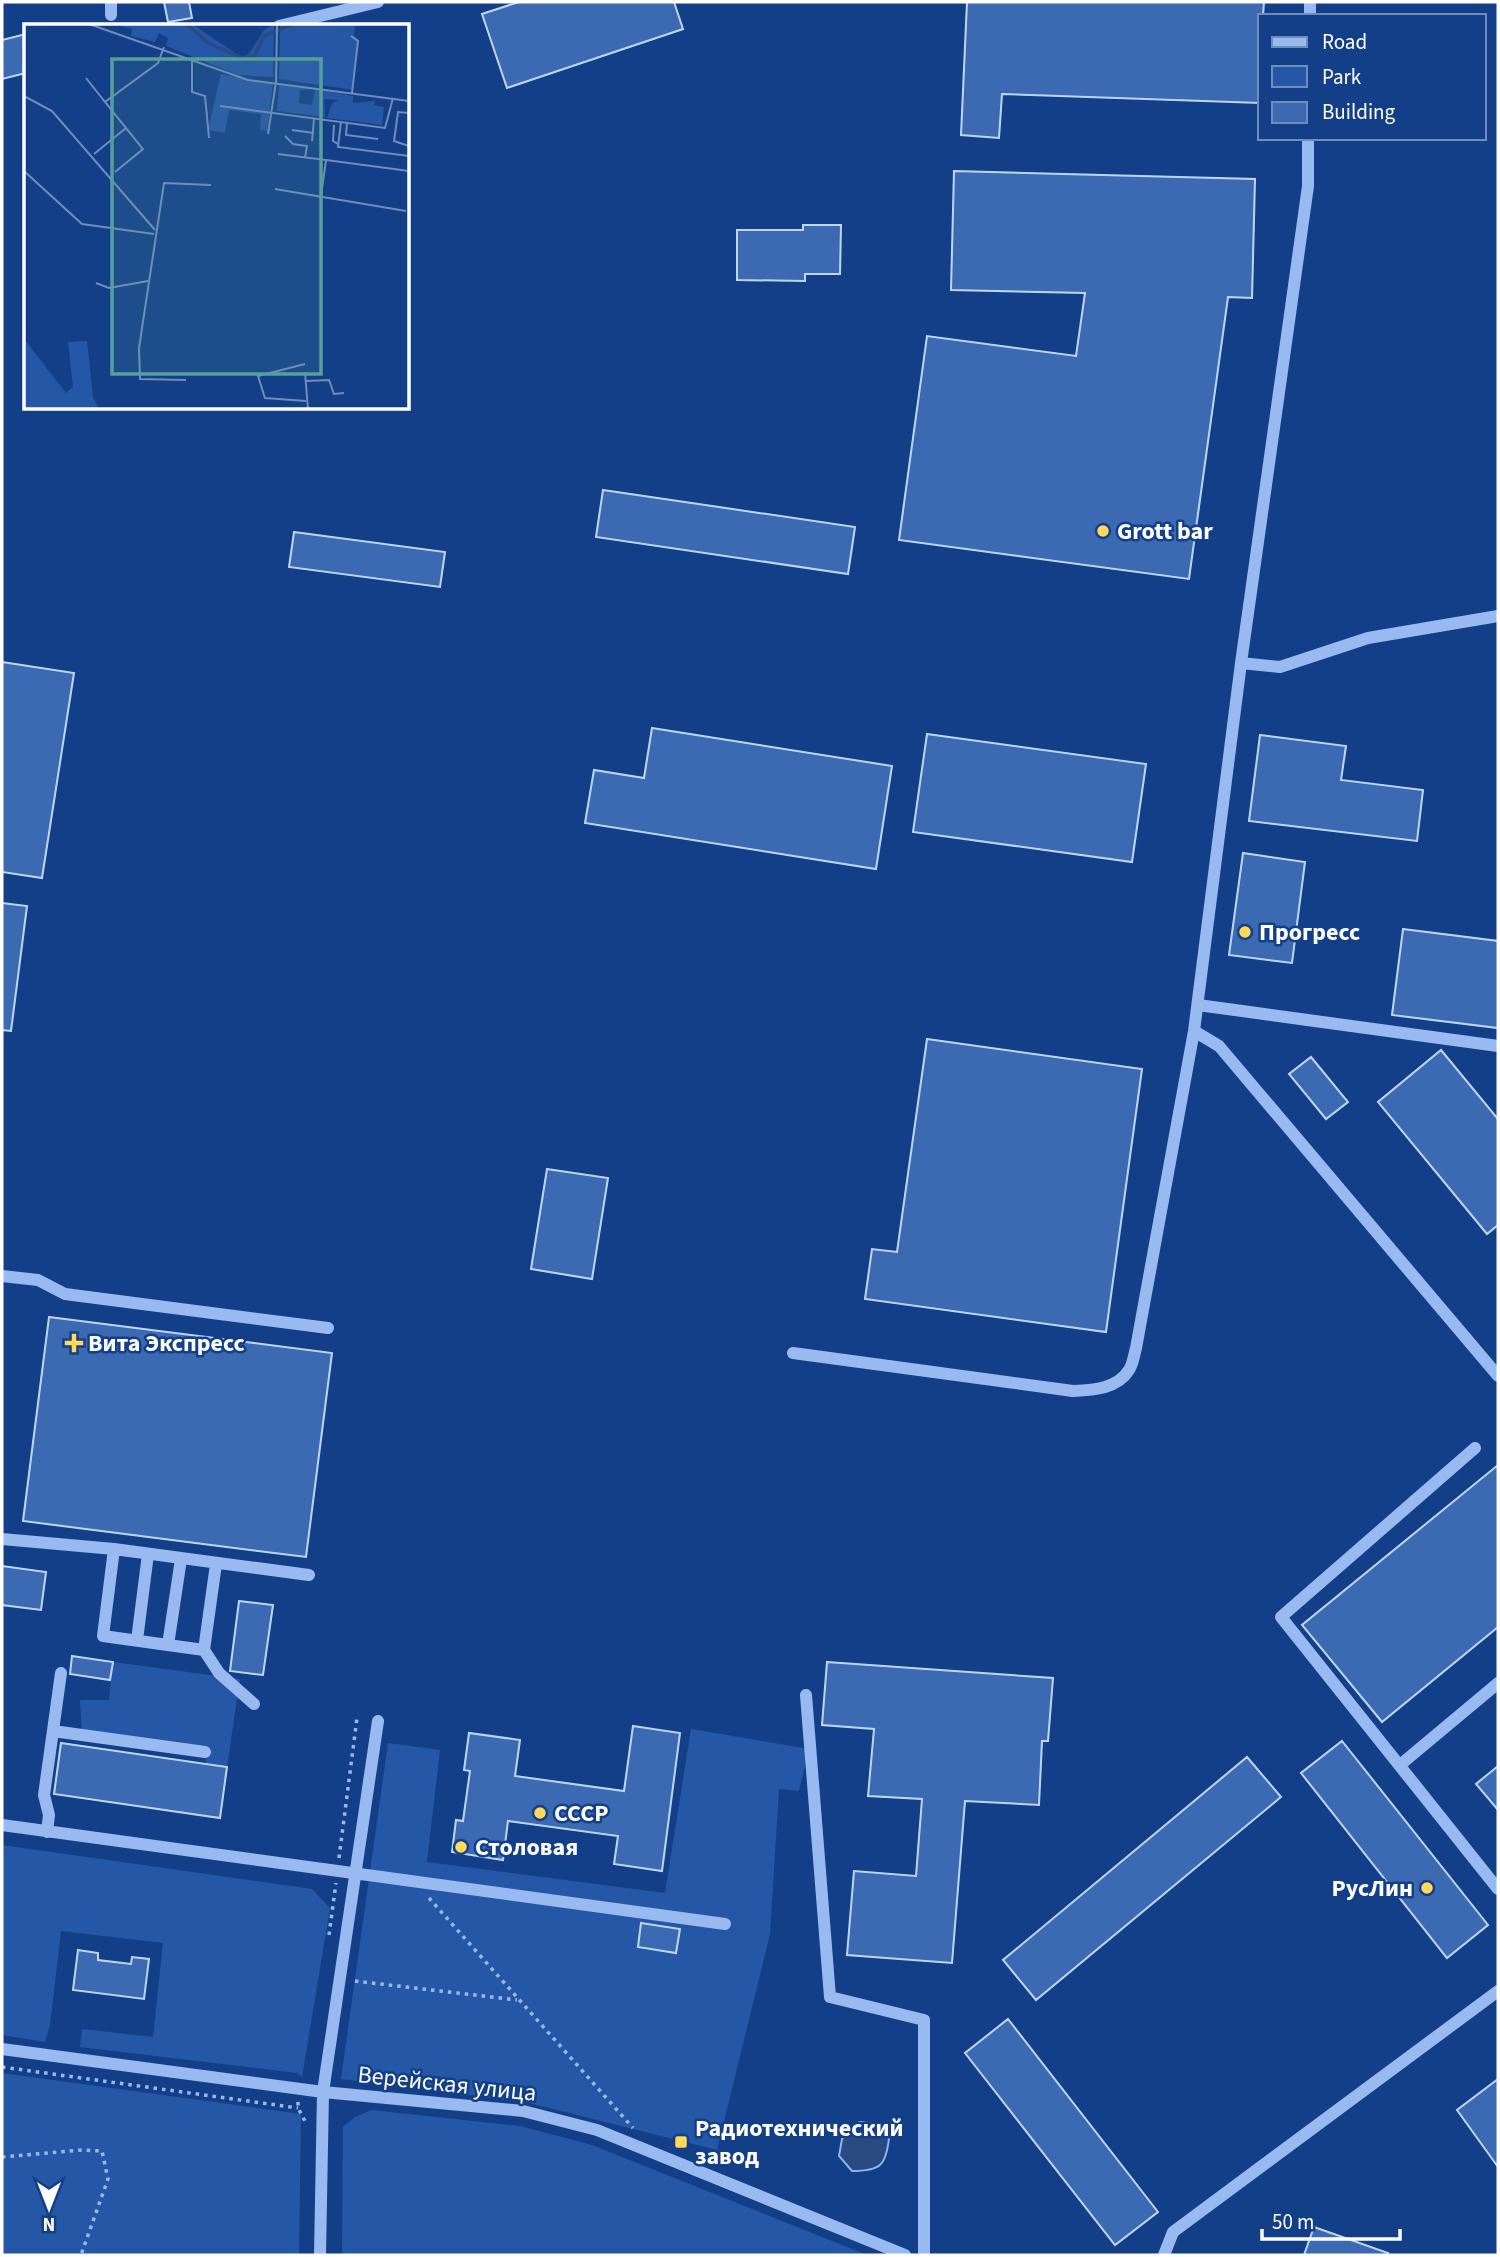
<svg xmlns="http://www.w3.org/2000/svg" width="1500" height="2257" font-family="'Source Sans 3',sans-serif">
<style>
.green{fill:#2557a7}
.water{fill:#294b81;stroke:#8ab4f3;stroke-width:2}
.building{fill:#3b69b2;stroke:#bed6fc;stroke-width:2}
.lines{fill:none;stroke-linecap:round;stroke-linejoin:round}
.path{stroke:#98baf0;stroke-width:3.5;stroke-dasharray:3.5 5;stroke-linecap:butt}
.minor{stroke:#98baf0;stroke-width:12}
.poi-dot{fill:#ffd957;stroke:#133f88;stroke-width:2.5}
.labels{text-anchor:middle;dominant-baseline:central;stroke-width:5;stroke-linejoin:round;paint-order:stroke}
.poi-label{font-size:24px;font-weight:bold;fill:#fff;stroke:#133f88;text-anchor:start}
.street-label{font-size:24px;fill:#fff;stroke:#133f88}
.inset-river{fill:none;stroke:#294b81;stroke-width:3.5}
.inset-road{fill:none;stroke:#718cb8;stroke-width:2}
.view{fill:#579f9a;fill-opacity:0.15;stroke:#579f9a;stroke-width:3.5}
.inset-edge{fill:none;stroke:#fff;stroke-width:3.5}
</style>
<rect width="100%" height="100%" fill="#133f88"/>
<path class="green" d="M113,1662L240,1679L227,1767L206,1764L205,1753L82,1735L80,1700H109Z
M691,1729L809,1749L799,1791L779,1789L770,1934L717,2150L525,2102L341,2079L388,1743L440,1750L427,1862L665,1893Z
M2,1845L312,1889L330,1908L302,2077L297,2073L80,2047L82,2029L153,2037L163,1943L61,1931L50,2025L45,2042L2,2035Z
M2,2073L301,2114L299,2255H2Z
M371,2110L520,2126L592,2145L867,2255H342L343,2127L355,2117Z"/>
<path class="water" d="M859,2122C873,2122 881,2127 889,2138C886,2166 880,2171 852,2171L839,2156L842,2139Z"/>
<path class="building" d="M164,2H189L192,18L168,22Z
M519,2H674L683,29L507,88L482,14Z
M967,2H1264L1263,16H1260V103L1002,94L999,138L961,135Z
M26,34V73L2,79V40Z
M954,171L1255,179L1252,298L1228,297L1189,579L899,540L927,336L1076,356L1085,293L951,290Z
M803,225H841L840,274H805V281L737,280V230H803Z
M603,490L855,527L848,574L596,537Z
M294,532L445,552L440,587L289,567Z
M2,662L74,673L42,878L2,872Z
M652,728L892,766L876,869L585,823L594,770L644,778Z
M927,734L1146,764L1132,862L913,832Z
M1260,735L1346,746L1341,780L1423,790L1417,841L1249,821Z
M1243,853L1305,862L1292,963L1229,955Z
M2,903L27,906L11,1031L2,1030Z
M1403,929L1498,941V1028L1392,1015Z
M927,1039L1142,1069L1106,1332L865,1299L872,1249L897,1252Z
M1441,1050L1498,1119V1225L1487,1234L1378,1102Z
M1311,1057L1348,1102L1326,1119L1289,1074Z
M547,1169L608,1178L592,1279L531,1269Z
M49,1317L332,1353L306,1557L23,1521Z
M1498,1465V1627L1382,1722L1302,1625Z
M2,1566L46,1572L41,1610L2,1605Z
M239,1601L273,1605L263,1675L230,1671Z
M72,1656L113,1662L110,1680L70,1674Z
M827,1662L1053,1678L1048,1741H1042L1039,1805L965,1801L952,1963L847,1955L854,1871L916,1876L922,1799L868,1796L874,1729L822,1725Z
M633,1726L680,1733L662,1871L614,1864L618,1836L508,1821L503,1860L452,1852L456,1820L463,1821L470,1771L464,1770L469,1733L520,1740L515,1776L624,1791Z
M1342,1741L1488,1925L1447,1958L1301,1773Z
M61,1743L227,1767L220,1818L54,1794Z
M1247,1757L1281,1797L1036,2000L1003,1960Z
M1498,1766V1810L1476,1784Z
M641,1923L680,1929L676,1953L638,1947Z
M78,1950L98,1953V1960L131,1964L132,1957L149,1959L144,1999L73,1990Z
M1008,2019L1158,2212L1115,2245L965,2053Z
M1498,2079V2167L1457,2110Z
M1314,2227L1388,2253L1387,2255H1304Z"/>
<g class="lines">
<path class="path" d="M339,1858L357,1718
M429,1898L633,2128
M329,1935L336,1883
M355,1981L517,2000
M2,2067L298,2108
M298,2102V2108L306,2123
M2,2157L82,2150L102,2151L108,2179L81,2255"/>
<path class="minor" d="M111,2V15
M1310,16V2
M279,26L378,2
M1241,663L1280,667L1368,638L1498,616
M1198,1005L1498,1046
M1194,1031L1219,1046L1498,1376
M2,1276L38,1280L65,1294L328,1328
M793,1353L1073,1391C1093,1390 1117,1389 1129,1370C1133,1364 1134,1355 1136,1348L1194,1031L1241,663L1308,186V138
M1475,1448L1281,1617L1498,1889
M2,1539L114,1549L309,1575
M114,1549L103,1636L204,1650L219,1673L254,1704
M137,1640L148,1554
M168,1645L181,1559
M204,1650L216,1564
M806,1695L830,1997L924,2020V2255
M53,1731L205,1752
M1400,1765L1498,1683
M2,1825L725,1924
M47,1832L49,1815L44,1795L61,1673
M2,2049L323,2092L523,2111L597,2130L905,2255
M320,2255L323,2092L378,1721
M1164,2255L1173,2232L1498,1991"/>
</g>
<g class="poi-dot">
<circle cx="1103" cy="531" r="7"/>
<circle cx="1245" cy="932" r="7"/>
<path d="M70.5 1332.5h7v7h7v7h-7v7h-7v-7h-7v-7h7z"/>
<circle cx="540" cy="1813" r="7"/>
<circle cx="461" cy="1847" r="7"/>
<circle cx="1427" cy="1888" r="7"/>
<rect x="674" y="2135" width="14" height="14" rx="3.5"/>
</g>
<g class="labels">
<g class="poi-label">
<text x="1117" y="531">Grott bar</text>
<text x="1259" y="932">Прогресс</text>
<text x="88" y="1343">Вита Экспресс</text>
<text x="554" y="1813">СССР</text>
<text x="475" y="1847">Столовая</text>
<text x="1413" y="1888" text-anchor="end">РусЛин</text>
<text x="695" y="2128">Радиотехнический<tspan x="695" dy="28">завод</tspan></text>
</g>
<g class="street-label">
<text transform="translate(447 2084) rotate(6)">Верейская улица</text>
</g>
</g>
<g transform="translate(24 24)">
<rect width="385" height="385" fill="#133f88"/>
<path d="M89,0H168L217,33L225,30L240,6L250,0L249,53L214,51L142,22L144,14L135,9L131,18L107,12L108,5ZM256,0H331L330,11L335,17L329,66L255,55ZM197,50L249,60L243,107L236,106L237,90L205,86L201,109L184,106ZM255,60L286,65L276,66L275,79L288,81L291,65L329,72V79L351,77L350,81L360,83L358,101L303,94L308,79L315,76L300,75L301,93L253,87ZM0,315L42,369L49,363L44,318L63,317L69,373L75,385H0Z" fill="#2557a7"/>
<path class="inset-river" d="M163,0L184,19L221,35L230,32L240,12L269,0"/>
<path class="inset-road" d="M65,0L224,56L385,77M327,12L334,17L328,69M168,35V68L181,72L185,114M62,54L81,78M0,72L28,87L131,206M196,82L361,104L369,74M385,89L374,88L370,117L385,122M317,98L314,123L385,132M323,99L322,111L354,115M310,101L309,117L314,120M268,106L290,109M244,110L252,58L253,0M261,112L269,120L283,122L281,134M288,117L290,95M70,130L102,104M254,130L302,136L297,172M302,136L385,147M0,147L58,200L130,210M91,148L119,125L81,78L134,39L140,23M251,165L382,187M72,259L85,264L124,257M281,340L234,352L241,374L282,377M281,348L284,385M162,356L116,355L115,324L140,159L187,161M282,357L305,356L310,370L320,369"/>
<path class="view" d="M88,35H297V350H88Z"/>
<rect width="385" height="385" class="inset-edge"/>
</g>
<rect width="1500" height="2257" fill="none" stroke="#ffffff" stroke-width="7"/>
<rect x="1258" y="14" width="228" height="126" fill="#133f88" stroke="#718cb8" stroke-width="2"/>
<rect x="1272" y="37" width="35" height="10" fill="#98baf0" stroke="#718cb8" stroke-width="2"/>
<text x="1322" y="49" font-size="21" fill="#ffffff">Road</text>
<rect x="1272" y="66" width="35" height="21" fill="#2557a7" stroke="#718cb8" stroke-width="2"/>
<text x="1322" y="84" font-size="21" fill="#ffffff">Park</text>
<rect x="1272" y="102" width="35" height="21" fill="#3b69b2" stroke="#718cb8" stroke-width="2"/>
<text x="1322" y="119" font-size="21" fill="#ffffff">Building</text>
<g transform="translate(49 2208) rotate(180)" stroke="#133f88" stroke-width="5" paint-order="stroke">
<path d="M0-5L12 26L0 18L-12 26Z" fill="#ffffff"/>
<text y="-10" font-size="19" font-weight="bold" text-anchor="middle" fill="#ffffff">N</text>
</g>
<path d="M1262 2229v10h138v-10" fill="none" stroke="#ffffff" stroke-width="3.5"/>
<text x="1272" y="2229" font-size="21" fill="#ffffff" stroke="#133f88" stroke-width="5" paint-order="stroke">50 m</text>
</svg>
